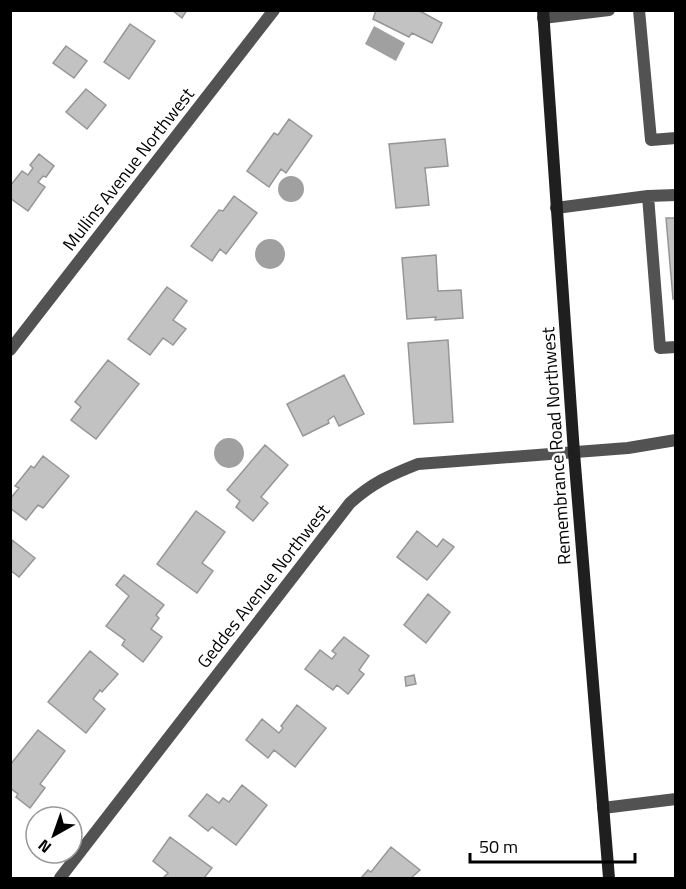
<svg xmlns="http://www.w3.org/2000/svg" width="686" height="889" font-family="'Titillium Web',sans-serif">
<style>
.water{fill:#a0a0a0}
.building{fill:#c2c2c2;stroke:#969696;stroke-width:1.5}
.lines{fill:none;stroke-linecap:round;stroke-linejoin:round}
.lane{stroke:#525252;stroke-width:12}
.street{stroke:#525252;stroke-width:12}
.secondary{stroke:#1f1f1f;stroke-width:12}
.labels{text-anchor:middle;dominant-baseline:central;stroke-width:5;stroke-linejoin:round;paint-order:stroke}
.street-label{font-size:18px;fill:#000;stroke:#fff}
</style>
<rect width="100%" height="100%" fill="#fff"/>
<path class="water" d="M374,26L405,43L396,61L365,44Z
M278 189a13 13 0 1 1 26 0a13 13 0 1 1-26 0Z
M255 254a15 15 0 1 1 30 0a15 15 0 1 1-30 0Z
M214 453a15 15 0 1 1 30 0a15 15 0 1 1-30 0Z"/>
<path class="building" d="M172,10H187L182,18Z
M376,10H418L442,23L432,43L412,33L409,37L373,19Z
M130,24L155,41L129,79L104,62Z
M66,46L87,61L74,78L53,63Z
M86,89L106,105L87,129L66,112Z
M289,119L312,136L286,173L281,169L269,187L247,171L274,133L278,135Z
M445,139L448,166L425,168L429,205L396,208L389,144Z
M39,154L54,166L46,177L43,176L38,182L45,187L28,211L10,198V186L22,171L28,175L33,168L30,165Z
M234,196L257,213L226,254L220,249L212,261L191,246L219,210L223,211Z
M666,218H676V299H673Z
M436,255L438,291L461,290L463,318L435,320L436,317L407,319L402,258Z
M167,287L187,301L173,320L186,329L173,345L163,338L150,355L128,339Z
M448,340L453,422L414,424L408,343Z
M108,360L139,384L96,439L71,420L81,407L75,402Z
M344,375L364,414L339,426L334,416L328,420L329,423L303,436L287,404Z
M265,445L288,465L261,497L268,503L253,521L236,507L240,501L227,490Z
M43,456L69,476L43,508L38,505L26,520L10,508V499L19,488L15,486L31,466L34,468Z
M196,511L225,532L202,563L213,571L197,593L157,564Z
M417,531L437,547L443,539L454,547L427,580L397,557Z
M12,540L35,558L19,577L10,570Z
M124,575L164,605L156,615L159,618L151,629L162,637L143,662L122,645L125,640L106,626L129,596L116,585Z
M428,594L450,612L426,643L404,625Z
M344,637L369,656L359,670L364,674L348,694L337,685L333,690L305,669L320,650L332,659L336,654L332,651Z
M90,651L118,674L102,692L100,690L93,699L105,709L86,733L48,702Z
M414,675L416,684L406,686L405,677Z
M297,705L326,728L295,767L274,750L268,758L246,740L262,719L279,733L283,728L281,726Z
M38,730L65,751L40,784L45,788L30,808L16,797L18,794L10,788V765Z
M242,785L267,805L236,845L212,827L208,831L189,816L207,794L219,803L223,798L229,802Z
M170,837L212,868L204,878H163L168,873L153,861Z
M391,847L420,870L411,878H361L368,870L371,872Z"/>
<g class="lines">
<path class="lane" d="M639,10L651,140L676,138
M543,18L609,10
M648,196L676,195
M556,208L648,196L660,348L676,347
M603,808L676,799"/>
<path class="street" d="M10,350L274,10
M60,878L350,503C372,483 390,475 418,464L628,448L676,440"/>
<path class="secondary" d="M543,10L574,453L609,878"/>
</g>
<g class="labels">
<g class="street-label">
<text transform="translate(128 169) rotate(-52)">Mullins Avenue Northwest</text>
<text transform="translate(556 446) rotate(-94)">Remembrance Road Northwest</text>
<text transform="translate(263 586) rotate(-52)">Geddes Avenue Northwest</text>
</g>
</g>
<rect width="686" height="889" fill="none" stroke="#000000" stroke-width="24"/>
<g transform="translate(54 835) rotate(220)"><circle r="28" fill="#ffffff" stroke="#999999" stroke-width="1.5"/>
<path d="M0-4.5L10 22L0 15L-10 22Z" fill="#000000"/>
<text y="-9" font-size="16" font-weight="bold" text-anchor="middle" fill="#000000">N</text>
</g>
<path d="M470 853v9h165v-9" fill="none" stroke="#000000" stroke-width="3"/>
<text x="479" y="853" font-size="18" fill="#000000" stroke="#ffffff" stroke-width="4.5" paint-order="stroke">50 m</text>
</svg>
